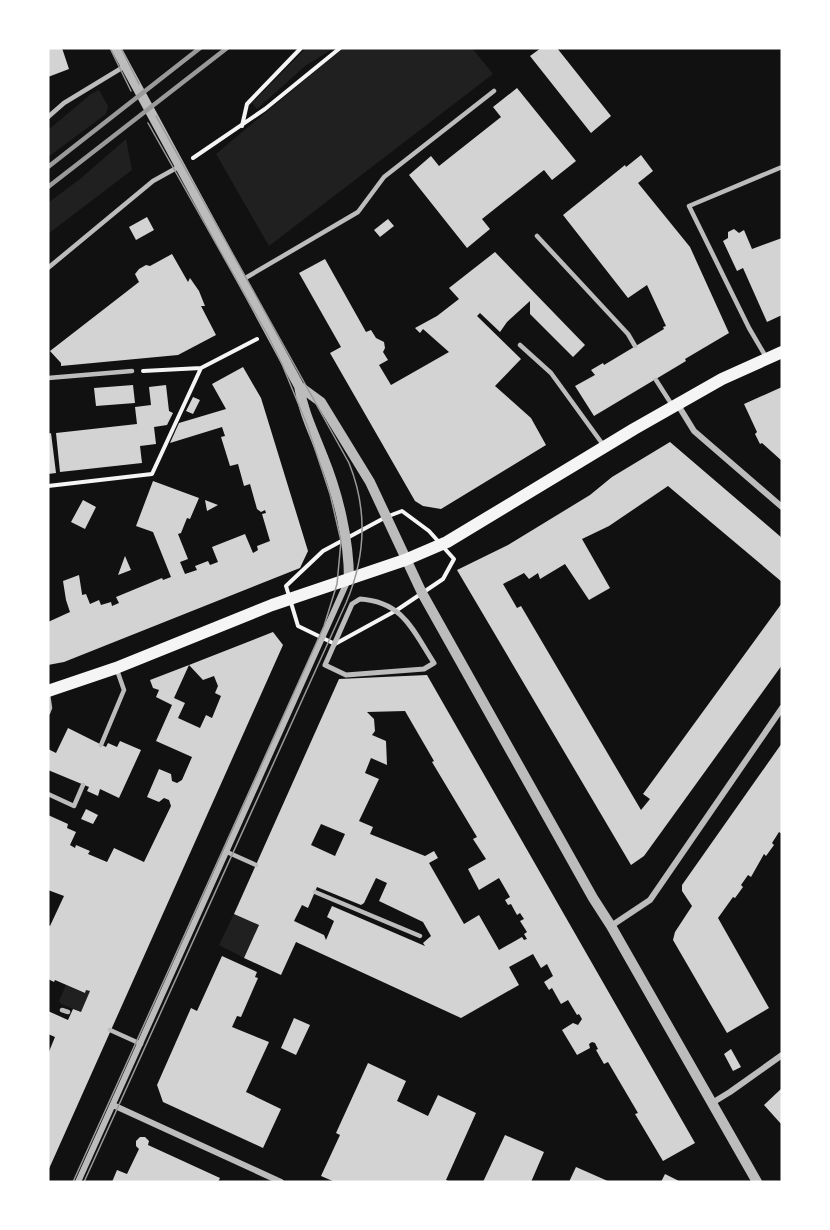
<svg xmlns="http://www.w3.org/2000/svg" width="830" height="1230" font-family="Jost,sans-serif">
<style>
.green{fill:#202020}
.building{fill:#d3d3d3;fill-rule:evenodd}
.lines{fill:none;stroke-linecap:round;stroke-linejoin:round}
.path{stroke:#f5f5f5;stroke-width:4}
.service{stroke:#bcbcbc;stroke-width:4.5}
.pedestrian{stroke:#bcbcbc;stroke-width:5}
.minor{stroke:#bcbcbc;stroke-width:6}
.tertiary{stroke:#bcbcbc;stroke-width:10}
.secondary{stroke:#f5f5f5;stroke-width:12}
.tram{stroke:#9a9a9a;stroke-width:1.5}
.rail{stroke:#9a9a9a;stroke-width:4.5}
</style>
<rect width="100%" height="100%" fill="#111"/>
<path class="green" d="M306,48H334L305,66L257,109L252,103Z
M343,48H472L493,74L269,246L216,154Z
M99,90L108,106L106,114L48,157V130L91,94Z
M126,139L132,170L48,234V203L80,179Z
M234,914L259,925L244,958L219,945Z
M66,985L84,993L86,990L90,991L81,1012L61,1004L59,1001Z"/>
<path class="building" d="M48,48H62L69,69L48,77Z
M541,48H557L611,116L591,133L530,56Z
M517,88L576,161L552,180L544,170L482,219L490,229L467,248L409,175L431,156L439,166L501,117L493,107Z
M641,155L653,171L638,183L690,247L729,333L685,359L686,361L594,416L575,386L595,375L591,370L603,363L604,365L664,329L663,327L666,326L647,285L628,298L563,215L625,165L626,167Z
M147,217L154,230L136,240L129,227Z
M388,219L394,226L380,237L374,230Z
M734,229L739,233L744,230L752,249L782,238V315L767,322L743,268L737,271L723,241L728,238V232Z
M495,252L585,345L573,357L530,314V301L507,322L500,332L480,313L477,316L521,359L495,386L531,418L546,445L441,509L423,506L415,501L330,353L341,347L299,273L325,259L366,332L371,330L376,338L384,342L385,348L383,352L388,360L379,365L391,385L449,352L423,329L420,333L415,328L437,316L459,299L449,288Z
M172,254L188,282L190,278L199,291L205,306H201L216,335L178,355L61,366V363L50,351L139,282L135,274L139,269L146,265L150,266Z
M243,367L261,398L308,551L300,568L64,662L48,665V622L70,612L66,600L63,581L79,575L82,594V595L86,594L90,604L99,600L101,605L111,602L112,606L119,603L116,597L162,578L163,580L171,577L153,532L136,526L153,481L199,498L190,519L187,518L181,533L178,534L188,559L180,562L185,574L197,570L195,566L208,561L210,565L218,562L212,547L245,534L253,553L258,550L257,546L270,541L262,514L266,513L265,510L261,512L257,509L250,484L244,486L238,464L230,466L221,437L225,436L222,427L170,443L179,423L226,409L212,384Z
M133,385L135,403L96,406L94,388Z
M166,385L169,411L173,413L167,425L154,427L156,444L140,446L142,463L60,472L56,433L137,424L135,407L151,405L149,387Z
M782,387V461L762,443L760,444L755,434L757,432L744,404Z
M193,397L200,400L193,414L186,411Z
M51,433L56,473L48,474V434Z
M670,442L782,538V582L668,486L609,526L582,539L610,588L589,600L565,564L540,579L538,573L529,579L524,573L503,584L517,608L521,606L641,810L650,799L643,794L782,603V665L644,856L631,865L457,570L508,545L590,495L612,477Z
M83,500L96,507L85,529L71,522Z
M205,500L218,505L207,511Z
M125,556L131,570L118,575Z
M273,632L283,645L48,1171V1054L55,1037L48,1034V1011L68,1020L73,1009L81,1012L90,991L86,990L85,993L55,980L54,982L48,979V925L50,926L64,896L48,890V815L68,824L67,828L76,832L70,845L75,848L76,845L90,851L88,854L107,862L114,848L144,862L171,806L169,800L164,798L159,802L147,797L159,769L171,774L172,781L177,783L182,780L192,757L156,741L172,705L156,697L159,690L153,688L150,680L189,665L174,698L185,703L178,718L200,728L206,715L212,718L221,696L215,693L218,686L214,676L203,680L189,665Z
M427,675L695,1143L663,1161L635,1114L638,1113L608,1062L604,1064L596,1050L598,1049L595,1043L592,1042L589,1044L590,1048L577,1055L562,1030L573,1023L578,1025L582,1019L579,1014L577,1015L568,1000L561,1004L552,988L549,990L544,982L553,976L547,964L541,968L533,954L509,967L519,985L461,1018L296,942L281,975L244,958L259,925L234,914L339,679ZM405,711L434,761L432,762L477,837L473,839L486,859L468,869L479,890L499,878L510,897L505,900L508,905L511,904L517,915L520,913L524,919L520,921L527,932L524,934L527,939L524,940L522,937L499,950L479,915L464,924L429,863L438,858L434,851L425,856L370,834L373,827L359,821L379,779L365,773L371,758L387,765L386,741L372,735L375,731L374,719L367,712ZM321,824L345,834L335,856L311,845ZM376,878L387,883L379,901L423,922L431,936L423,943L425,946L332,906L327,917L334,921L326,940L324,935L294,921L302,905L308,908L317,887L361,905L364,903Z
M68,728L106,747L108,743L117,747L120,741L141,750L119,798L100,789L98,796L87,791L89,787L48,770V749L56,753Z
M782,743V834L779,832L772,843L774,845L766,856L764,854L751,877L748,875L741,885L743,887L735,898L733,897L718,918L769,1008L727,1033L673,940L675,932L692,906L682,891V885Z
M86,809L98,815L93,824L81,819Z
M222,956L257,972L255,977L258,978L241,1017L237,1016L232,1027L269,1042L246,1092L281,1109L263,1148L163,1102L157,1085L191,1008L197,1011Z
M294,1018L310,1025L296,1055L281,1048Z
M731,1049L741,1067L733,1071L724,1054Z
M368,1063L406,1081L397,1101L428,1116L438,1095L476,1113L446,1180L450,1182H335L321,1176L340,1135L336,1133Z
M782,1088V1125L764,1105Z
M505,1135L544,1152L531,1182H483Z
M140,1137H145L149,1141L148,1145L220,1178L218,1182H112L117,1170L127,1174L139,1149L136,1146V1141Z
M576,1167L610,1182H569Z
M665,1174L681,1182H661Z"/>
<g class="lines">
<path class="path" d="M242,126L247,104L301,48
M193,158L265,109L340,48
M143,371L201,368L257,339
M48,486L152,474L201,368
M402,511L429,531L454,559L443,579L397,610L335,644L298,626L286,586L323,551L386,517Z"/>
<path class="service" d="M48,117L64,103L125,66
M537,236L628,334L635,346
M48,268L153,181L180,166
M242,280L358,212L384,177L494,91
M520,345L551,373L604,446
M766,357L749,328L689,206L782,167
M48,378L132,371
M656,380L672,405
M48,694L50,708L48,713
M101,745L124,690L117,670
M48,794L74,806L83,785
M227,852L256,865
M315,892L420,936
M62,1010L68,1012
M110,1030L141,1044"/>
<path class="pedestrian" d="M360,599C404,602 413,631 434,663L424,669L346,675L325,665L352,604Z"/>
<path class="minor" d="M678,405L694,431L782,507
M611,926L650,900L782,708
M712,1103L730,1092L782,1055
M113,1105L281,1182
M78,1182L348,580"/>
<path class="tertiary" d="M116,48L299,386C303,412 314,433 323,457C338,494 349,539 349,580
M299,386L321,402L370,482L422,593L593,898L611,926L757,1182"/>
<path class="secondary" d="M48,691L116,668L272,605L405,560L447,542L634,429L722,379L782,352"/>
<path class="tram" d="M110,48L131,91
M121,48L139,84
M73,1182L324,626L337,584L341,541L330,494L307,425L282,364L267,334L148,123
M84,1182L346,603C366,556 368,510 349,463L156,116"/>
<path class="rail" d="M48,167L200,48
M48,187L227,48"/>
</g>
<rect width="830" height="1230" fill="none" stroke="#ffffff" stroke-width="99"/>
</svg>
